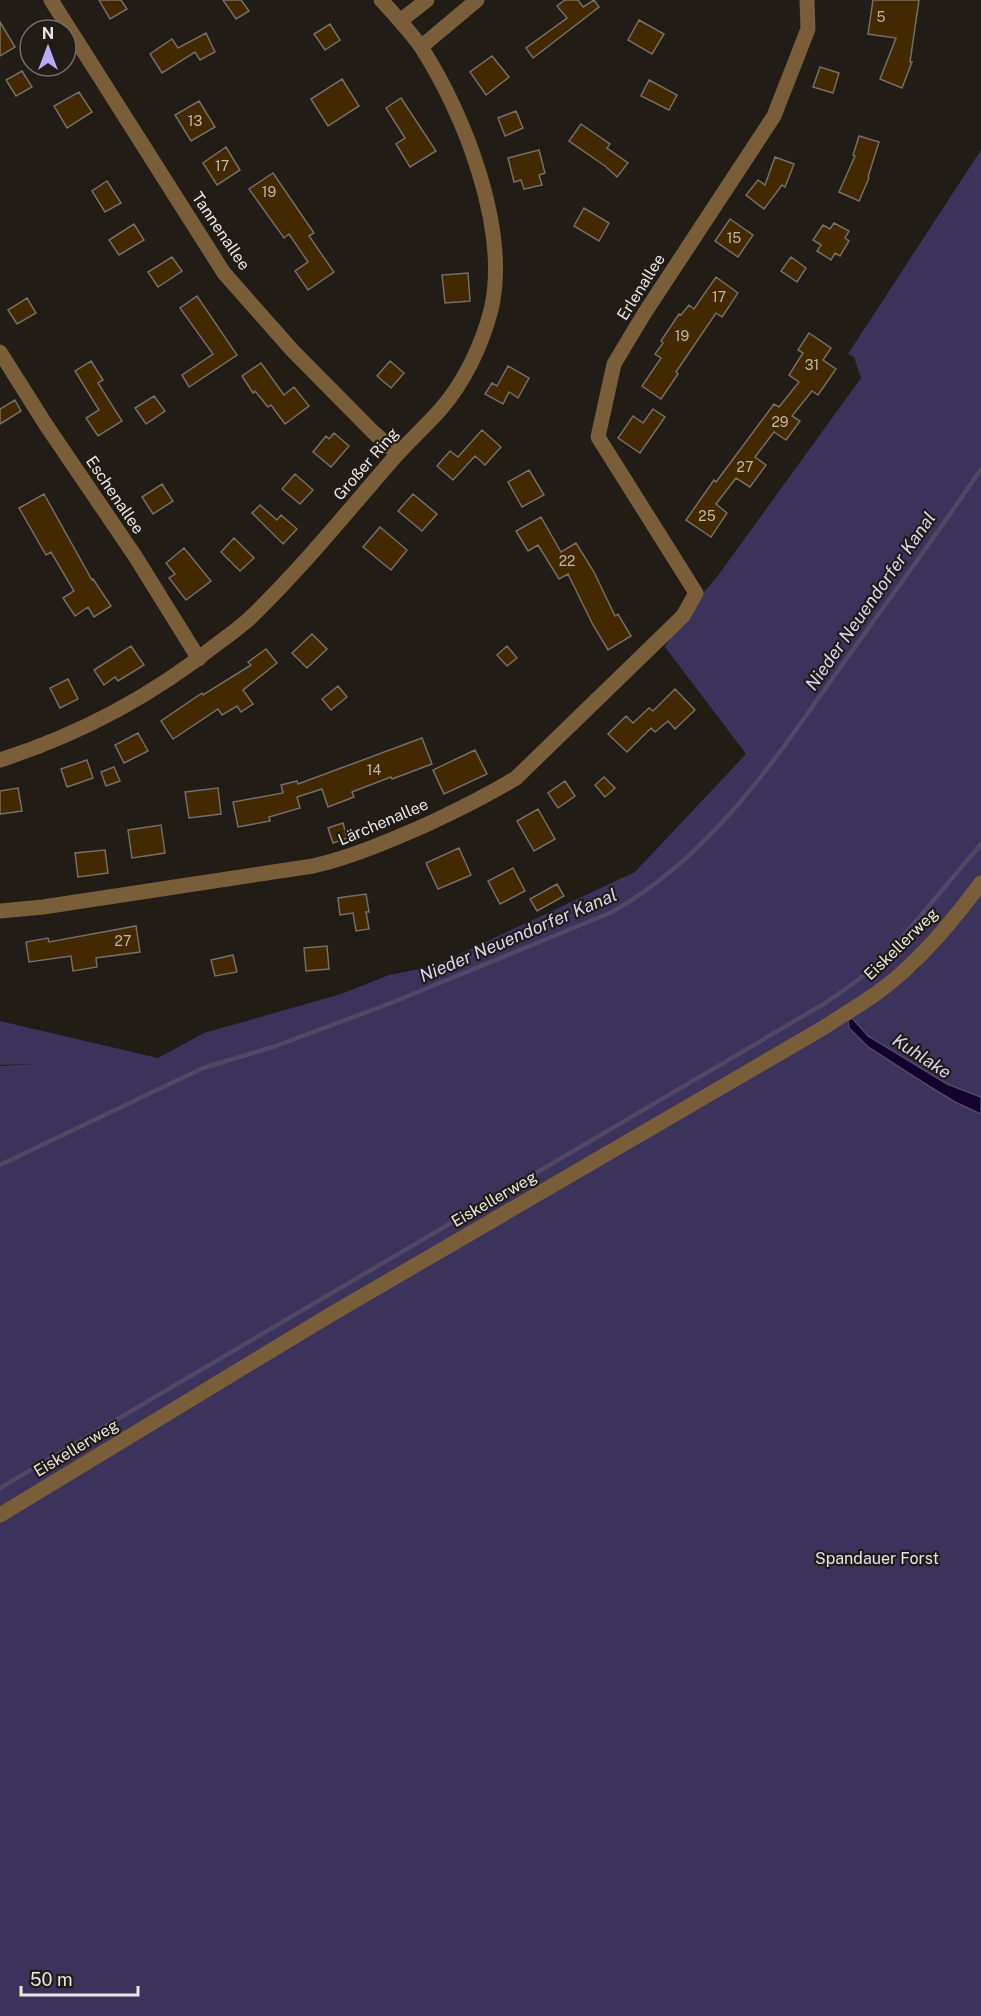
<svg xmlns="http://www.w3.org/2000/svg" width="981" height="2016" font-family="'Public Sans',sans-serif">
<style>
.green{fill:#3c335d}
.water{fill:#12032e;stroke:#524764;stroke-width:1.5}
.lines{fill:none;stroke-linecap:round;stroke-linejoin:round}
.stream{stroke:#524764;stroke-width:4.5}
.building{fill:#432901;stroke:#746e67;stroke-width:1.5}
.minor{stroke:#7a5d39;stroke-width:15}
.labels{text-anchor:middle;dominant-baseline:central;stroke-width:4.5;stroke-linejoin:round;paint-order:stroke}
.number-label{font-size:14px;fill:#c0b6aa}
.street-label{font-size:16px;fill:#e9e5e2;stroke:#211c16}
.park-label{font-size:16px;fill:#e4e2f2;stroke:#211c16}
.water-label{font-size:18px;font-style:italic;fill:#d8d3f4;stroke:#211c16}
</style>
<rect width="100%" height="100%" fill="#211c16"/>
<path class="green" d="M981,150V877L864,1009L918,969L981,893V1097L947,1084L868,1036L853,1018L868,1047L927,1085L955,1102L981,1114V2016H0V1066L38,1064L0,1065V1021L158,1058L204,1033L341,994L389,975L434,966L635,872L746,754L665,647L683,616L717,577L861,378L854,357L848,354Z"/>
<path class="water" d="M852,1018L868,1036L947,1084L981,1097V1114L955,1102L927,1085L868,1047L849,1028L848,1021Z"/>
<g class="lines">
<path class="stream" d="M0,1165L203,1068L273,1047L391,1003L612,912C717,852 779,753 847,658C892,595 938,533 981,469
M0,1488L827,1002L879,965L981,844"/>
</g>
<path class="building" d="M99,0H121L127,9L110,19Z
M223,0H241L249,11L236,19Z
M565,0H578L583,7L594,0L599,7L533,58L526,48L567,18L557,6Z
M873,0H919L910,62H912L902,88L880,79L896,38L868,34Z
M639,20L664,34L652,54L628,40Z
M0,22L15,47L0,56Z
M330,24L340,40L325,50L314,34Z
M206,33L215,52L200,60L195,52L162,73L150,54L172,39L178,48Z
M492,56L509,77L486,95L470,72Z
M820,67L839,73L833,93L813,87Z
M22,71L32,87L16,96L6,80Z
M342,79L359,106L328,126L311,99Z
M649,80L677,95L669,110L641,96Z
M79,92L92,112L67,128L54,106Z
M401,98L436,151L410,167L396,144L405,138L386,108Z
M199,101L215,127L191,141L175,115Z
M516,111L523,128L505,136L498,118Z
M581,124L610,144L607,148L628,163L617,177L605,166L569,141Z
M859,136L879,142L868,177L869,178L859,201L839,192L855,156L853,155Z
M226,147L240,170L217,185L203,163Z
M539,150L545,173L539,175L542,185L524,189L521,180L514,182L508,158Z
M775,157L794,164L785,187L782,185L764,209L746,195L758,180L765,185Z
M273,173L314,233L309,236L334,272L308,290L295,271L308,262L289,234L284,238L249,189Z
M107,181L121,203L105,212L92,191Z
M584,208L609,223L599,241L574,226Z
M730,219L753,235L738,257L715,241Z
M834,223L849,231L845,238L849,241L840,256L835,253L831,260L817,251L821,245L813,240L823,225L830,229Z
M134,224L144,240L119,255L109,240Z
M172,257L182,271L158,287L148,272Z
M791,257L806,268L797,282L781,271Z
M468,273L470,301L445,303L442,275Z
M716,277L738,293L722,317L716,313L676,372L678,374L661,399L642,386L661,358L655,354L663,343L661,341L679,314L681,315L689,305L694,309Z
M197,296L237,355L189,387L182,375L213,354L180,308Z
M27,298L36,313L17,324L8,310Z
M809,333L831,348L823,360L836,369L818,395L812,391L792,416L800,421L786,440L774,432L755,457L766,465L750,487L736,478L716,504L727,513L711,537L686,520L714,480L716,482L774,404L779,407L799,382L789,375L803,353L798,350Z
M91,361L103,380L98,383L122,421L98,436L86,418L99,410L75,371Z
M390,361L404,373L391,388L377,376Z
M261,363L284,395L294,387L309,406L285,424L271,405L268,407L255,391L253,393L242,376Z
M508,366L529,378L518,398L509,392L503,404L485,394L492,383L497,386Z
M154,396L165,411L146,424L135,408Z
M15,400L21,411L0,424V409Z
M653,409L665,417L640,453L618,438L633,416L643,423Z
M482,430L501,447L485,465L475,456L453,480L437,466L450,451L458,457Z
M334,433L349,446L331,467L313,452L326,436L329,439Z
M529,470L544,495L522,507L508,482Z
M295,474L313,490L300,504L282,489Z
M162,484L173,501L153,514L142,497Z
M44,494L92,580L93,579L111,606L94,617L88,607L75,616L63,598L74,591L51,552L46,555L19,508Z
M413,494L437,514L422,531L398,511Z
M260,505L277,520L281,515L297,529L283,544L252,513Z
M541,517L561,552L576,543L594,572L615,616L618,614L631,636L608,650L593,625L568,574L559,579L538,545L528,551L516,531Z
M380,527L407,550L391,570L363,547Z
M234,538L254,558L240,571L221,552Z
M184,548L211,581L186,600L169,578L175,574L166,563Z
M312,634L327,649L307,668L292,653Z
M131,646L144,665L118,681L115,677L104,685L94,670Z
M507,646L517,658L507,666L497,655Z
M266,649L277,663L243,690L253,704L241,712L237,706L222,715L218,709L173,739L161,721L202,693L203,695L251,665L248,662Z
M68,679L78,699L60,708L50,688Z
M338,686L347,697L331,710L322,699Z
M675,689L695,710L675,729L668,721L655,732L651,728L627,752L608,734L626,716L633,723L649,708L653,711Z
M138,733L148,751L124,763L115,745Z
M422,738L432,764L392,779L391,777L352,792L354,797L328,807L322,789L297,797L300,808L269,817L270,821L238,827L233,802L283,793L281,785L297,781L298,784Z
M475,750L487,774L444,794L433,770Z
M87,760L93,778L67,787L61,769Z
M114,767L120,781L106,786L101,772Z
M604,777L615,788L605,797L595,785Z
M565,781L575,796L558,808L548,793Z
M18,788L22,811L0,814V791Z
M218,788L221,814L189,818L185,792Z
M538,809L555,839L534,851L517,821Z
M343,823L347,838L333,843L328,828Z
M161,825L165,853L132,858L128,830Z
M459,848L471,875L438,889L426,863Z
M105,850L108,873L78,877L75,853Z
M513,868L525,891L500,904L488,881Z
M557,884L564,896L537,911L530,899Z
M366,894L369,912H366L369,929L356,931L353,913L340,915L338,898Z
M136,926L140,952L96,958L97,967L73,971L71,956L29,962L26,942L48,938L49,942Z
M327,946L329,969L306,971L304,948Z
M233,955L237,972L215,976L211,960Z"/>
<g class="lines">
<path class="minor" d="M51,0L224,273L292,350L373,432L397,453
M400,21L427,0
M421,47L477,0
M0,352L46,425L135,556L199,659
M0,760C78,735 153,695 217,644C228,636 239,628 249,619C299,571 342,518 387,466C404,446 423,429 440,410C464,383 482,345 491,310C510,230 464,113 421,47C409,30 395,15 381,0
M0,911L43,907L313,866C355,856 391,840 430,823C460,809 488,795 516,778L683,616L696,593L598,437L614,364L644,314L774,116L808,29L807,0
M0,1515L330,1315L823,1028C840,1017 858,1006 874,995C916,966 950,924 981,883"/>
</g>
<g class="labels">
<g class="number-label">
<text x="881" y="17">5</text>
<text x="195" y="121">13</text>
<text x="222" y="166">17</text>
<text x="269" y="192">19</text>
<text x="734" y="238">15</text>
<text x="719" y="297">17</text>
<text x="682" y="336">19</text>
<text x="812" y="365">31</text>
<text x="780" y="422">29</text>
<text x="745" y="467">27</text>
<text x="707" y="516">25</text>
<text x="567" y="561">22</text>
<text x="374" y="770">14</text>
<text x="123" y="941">27</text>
</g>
<g class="street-label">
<text transform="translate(221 231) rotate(56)">Tannenallee</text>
<text transform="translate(641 287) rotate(-58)">Erlenallee</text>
<text transform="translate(366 464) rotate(-49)">Großer Ring</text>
<text transform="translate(115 495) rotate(56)">Eschenallee</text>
<text transform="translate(383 822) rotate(-23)">Lärchenallee</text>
<text transform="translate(901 944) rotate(-44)">Eiskellerweg</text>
<text transform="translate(494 1199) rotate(-30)">Eiskellerweg</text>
<text transform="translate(76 1448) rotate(-31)">Eiskellerweg</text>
</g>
<g class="park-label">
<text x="877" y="1558">Spandauer Forst</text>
</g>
<g class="water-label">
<text transform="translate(870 601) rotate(-55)">Nieder Neuendorfer Kanal</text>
<text transform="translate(518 935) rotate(-23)">Nieder Neuendorfer Kanal</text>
<text transform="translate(922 1056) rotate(33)">Kuhlake</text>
</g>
</g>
<g transform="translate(48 48)"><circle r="28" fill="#211c16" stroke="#716c68" stroke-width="1.5"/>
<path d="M0-4.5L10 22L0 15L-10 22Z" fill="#b9abf7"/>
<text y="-9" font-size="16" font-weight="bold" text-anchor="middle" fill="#e9e5e2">N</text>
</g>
<path d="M21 1986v9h117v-9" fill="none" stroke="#e9e5e2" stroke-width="3"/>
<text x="30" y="1986" font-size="18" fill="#e9e5e2" stroke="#211c16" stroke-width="4.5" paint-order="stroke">50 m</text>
</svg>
